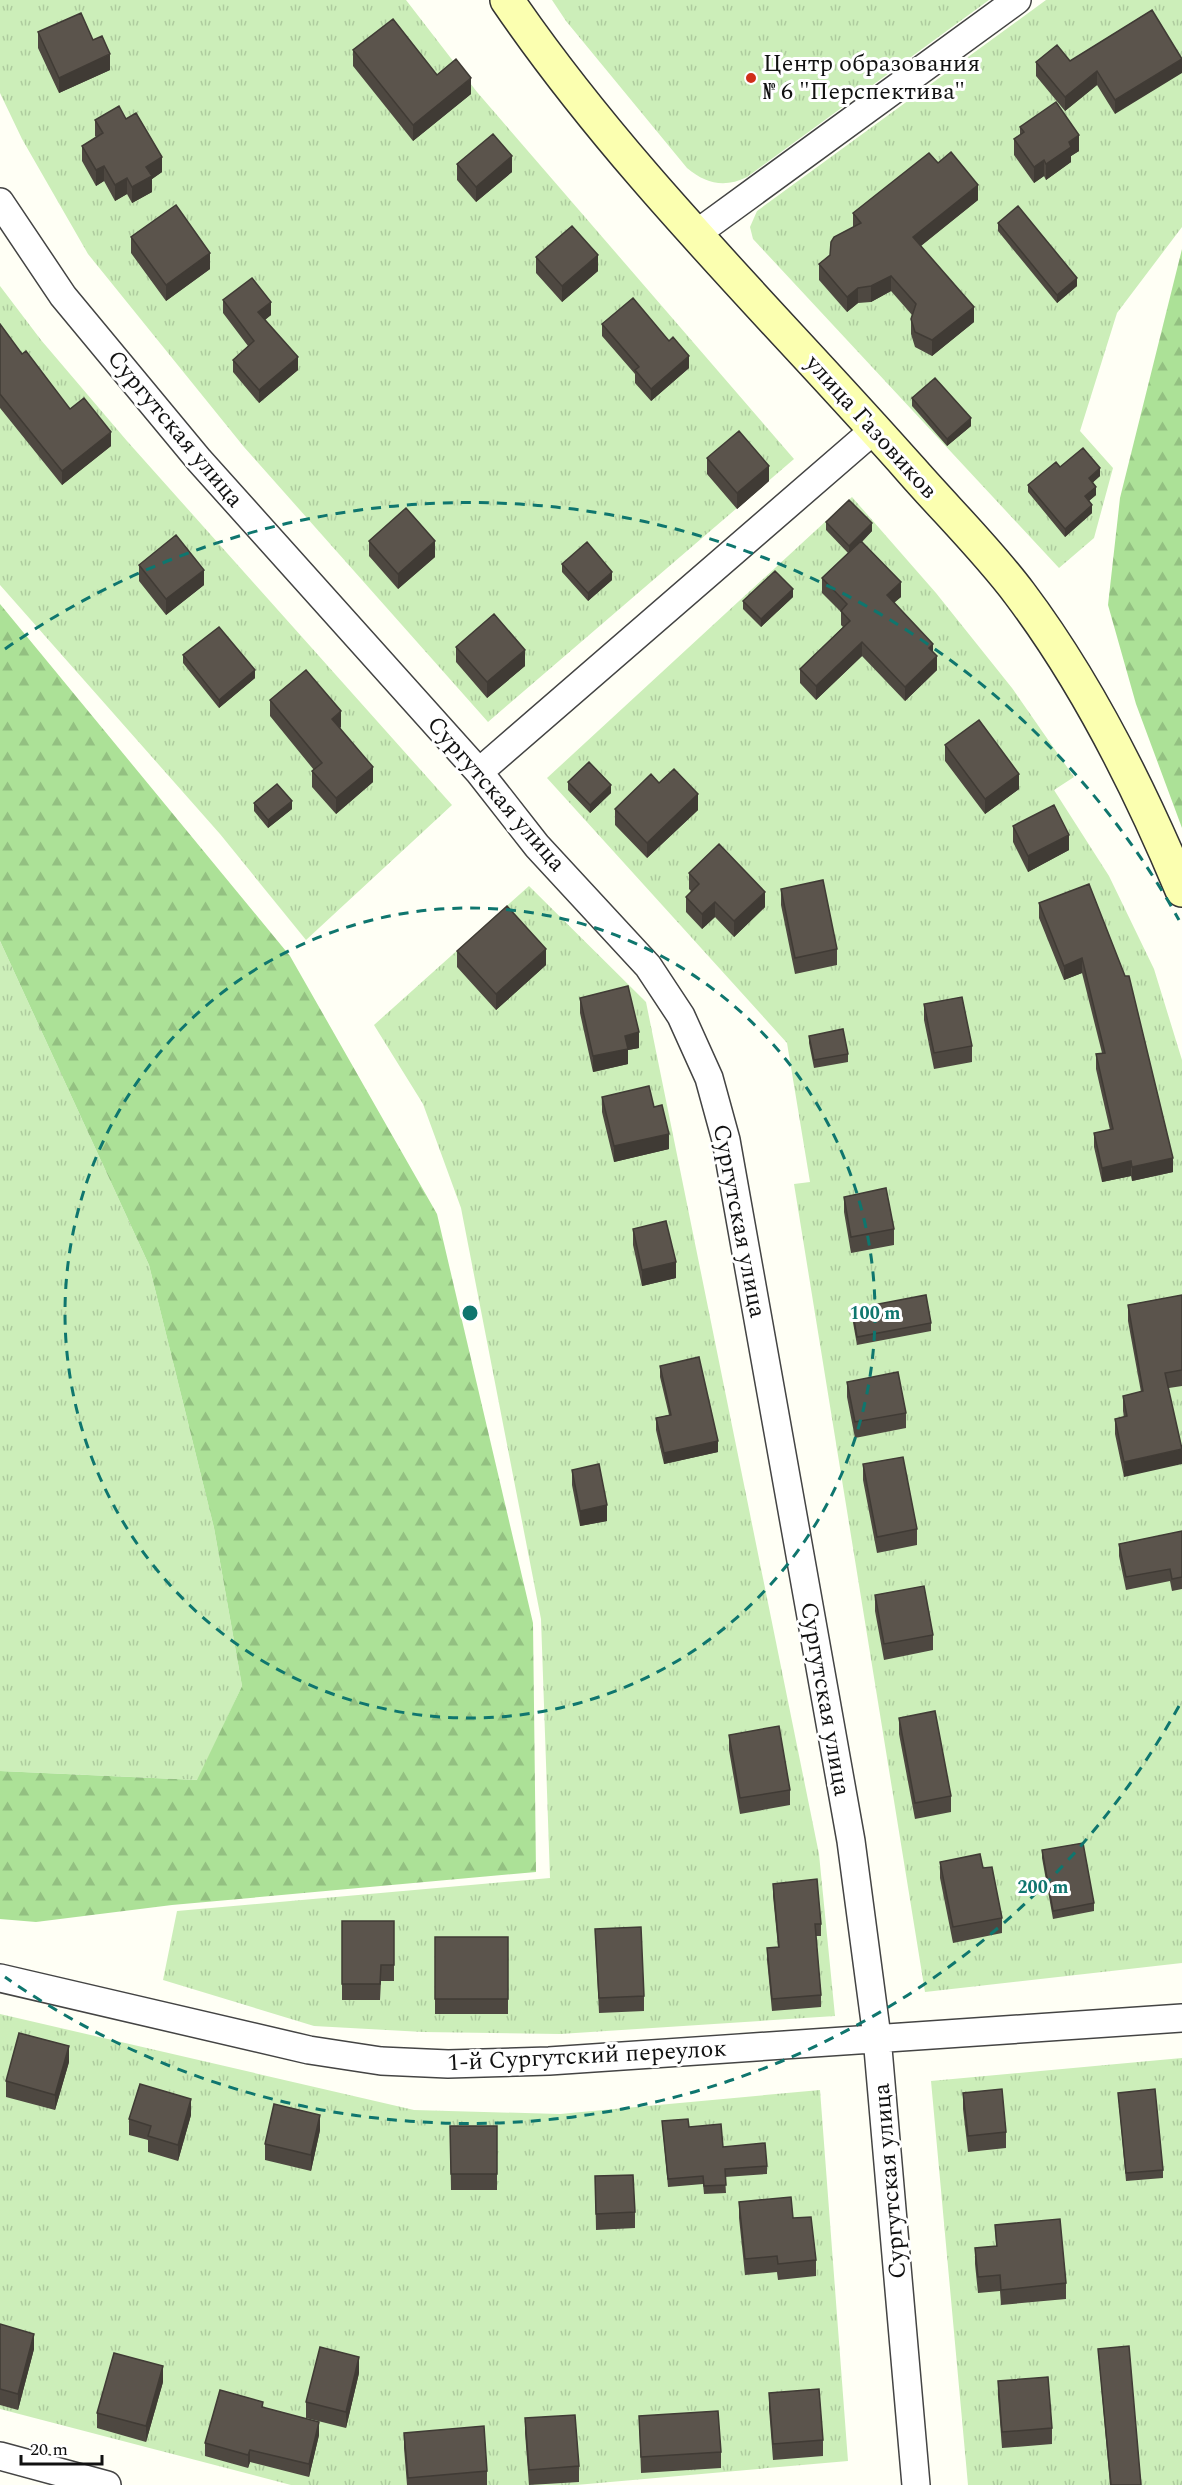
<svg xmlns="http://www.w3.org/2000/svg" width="1182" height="2485" font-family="Spectral,serif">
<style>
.grass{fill:url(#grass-tufts)}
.forest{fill:url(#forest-firs)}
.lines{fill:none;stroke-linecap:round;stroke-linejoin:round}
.street-casing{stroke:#444;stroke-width:30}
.secondary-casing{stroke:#333;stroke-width:36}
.street{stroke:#fff;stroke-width:27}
.secondary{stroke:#fbffb0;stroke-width:33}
.wall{fill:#4e4841}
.shaded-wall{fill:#403b35}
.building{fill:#5b544c;stroke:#403b35;stroke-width:1.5}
.ring{fill:none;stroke:#0f766e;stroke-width:3;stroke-dasharray:10 8}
.poi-dot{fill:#d02f1a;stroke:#fff;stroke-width:2}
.labels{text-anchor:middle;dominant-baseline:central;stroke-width:6;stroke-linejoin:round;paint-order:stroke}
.poi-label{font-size:24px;fill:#111;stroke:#fff;text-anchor:start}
.street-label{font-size:24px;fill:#111;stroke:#fff}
.centre{fill:#0f766e;stroke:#fff;stroke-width:3}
.ring-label{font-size:18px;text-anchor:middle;font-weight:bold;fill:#0f766e;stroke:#fff;stroke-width:6;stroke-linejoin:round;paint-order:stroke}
</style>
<defs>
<pattern id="grass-tufts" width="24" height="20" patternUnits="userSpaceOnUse" patternTransform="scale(1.5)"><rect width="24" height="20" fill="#cceeb9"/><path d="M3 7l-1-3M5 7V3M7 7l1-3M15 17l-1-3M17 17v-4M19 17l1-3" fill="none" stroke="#aecb9e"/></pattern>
<pattern id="forest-firs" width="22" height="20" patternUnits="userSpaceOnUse" patternTransform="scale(1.5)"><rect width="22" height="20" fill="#ace197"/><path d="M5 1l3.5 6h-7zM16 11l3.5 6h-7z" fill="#93c081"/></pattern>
</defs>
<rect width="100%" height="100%" fill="#fffff5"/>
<path class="grass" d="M0,0H406L477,92L794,459L488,722L244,447L88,254L22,139L0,93Z
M552,0H989L747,177C725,188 706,184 687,168L566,21Z
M1046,0H1182V227L1117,313L1080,431L1113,468L1094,538L1059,568L753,239L750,227L757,211Z
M0,286L41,340L127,441L452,805L306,940L220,834L0,585Z
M852,497L936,593L1012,688L1074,777L1054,790L1109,876L1154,969L1182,1060V1963L925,1992L794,1184L810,1182L787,1043L547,778Z
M529,886L646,1002L819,1854L835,2016L560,2034L423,2032L314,2026L163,1980L177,1911L550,1878L541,1619L461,1208L423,1104L374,1025Z
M0,941L149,1265L214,1528L242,1686L198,1780L0,1771Z
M0,2014L414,2110L560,2114L820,2090L848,2461L576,2485H291L0,2409Z
M1182,2058V2485H968L931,2081Z"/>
<path class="forest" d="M1182,249V828L1136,704L1108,605L1120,498Z
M0,604L290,956L437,1214L533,1623L536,1872L172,1905L36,1922L0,1919V1771L197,1780L242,1686L214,1528L149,1265L0,941Z"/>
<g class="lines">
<defs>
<path id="street" d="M0,202L63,296L199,460L479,772L537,846L648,966L681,1016L709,1078L726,1140L851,1841L877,2037L916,2485
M696,234L1017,0
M479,772L875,429
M0,1978L309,2050L381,2061L448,2064L549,2061L1182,2018
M0,2456L107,2485"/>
<path id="secondary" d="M507,0C624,171 775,316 912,471C947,511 987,550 1020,594C1087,683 1139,787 1182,890"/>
</defs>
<use href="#street" class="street-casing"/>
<use href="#secondary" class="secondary-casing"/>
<use href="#street" class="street"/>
<use href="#secondary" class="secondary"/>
</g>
<path class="wall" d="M1152,10L1115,114L1097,85L1065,111L1036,76V62L1070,61Z
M38,32L93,40L110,70L59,93L38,48Z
M353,50L437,75L471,94L413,141L353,66Z
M126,119L162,172L152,179V192L132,203L127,194L115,201L104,181L96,186L82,161V146L96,137L95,136V120Z
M1020,127L1079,151L1071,156V162L1046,180L1044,176L1034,183L1014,155V139L1020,135Z
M938,163L978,200L921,246L974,322L932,356L915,347L911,334V319L912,315L891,291L871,302L858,303L847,312L819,280V264L830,255L853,227V213Z
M457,164L512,172L476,202L457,180Z
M998,223L1077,286L1057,303L998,231Z
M131,237L210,269L166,301L131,253Z
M536,257L598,271L562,302L536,273Z
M223,300L271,315L265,320L298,370L259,403L233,372V360L248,346L223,313Z
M0,324L22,354L70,409L111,446L62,485L0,408Z
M602,324L689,368L651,401L635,383V374L602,336Z
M912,398L971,426L947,446L912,406Z
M707,458L769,481L737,509L707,474Z
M1060,467L1100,476L1093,482L1096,495L1089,501L1092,513L1065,537L1028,492V485Z
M826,522L872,531L862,542L901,597L894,602L933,652L937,670L905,701L862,656L816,700L800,683V669L843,627L841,625V612L822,593V578L848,553L826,530Z
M369,541L435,557L398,589L369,556Z
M562,564L612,580L588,601L562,572Z
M139,565L204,585L166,615L139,581Z
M793,597L761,627L743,609V601Z
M456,647L525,666L487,698L456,662Z
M183,655L255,678L219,708L183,663Z
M270,700L341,727L340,728L373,782L336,814L312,787V771L314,770L270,716Z
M945,745L1019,789L985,814L945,761Z
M568,782L611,793L590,813L568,790Z
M659,783L698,810L647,858L615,825V809Z
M254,803L292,809L268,828L254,811Z
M1013,826L1069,850L1028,872L1013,842Z
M689,873L765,907L734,937L715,917L702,929L686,912V897L691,891L689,889Z
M1089,884L1173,1172L1132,1181L1131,1176L1102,1182L1094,1147V1133L1110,1130L1096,1069V1054L1102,1053L1082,973L1064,980L1039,918V903Z
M781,889L837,949V965L795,974L781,905Z
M457,951L546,965L496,1010L457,967Z
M580,998L639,1048L628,1050V1064L593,1072L580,1013Z
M924,1004L972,1046V1062L934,1069L924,1020Z
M809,1036L848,1054V1062L814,1068L809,1043Z
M602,1097L654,1107L669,1149L614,1162L602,1112Z
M844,1197L894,1229V1245L851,1253L844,1212Z
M633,1229L676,1278L642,1286L633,1245Z
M1182,1295V1386L1169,1388L1124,1477L1115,1434V1419L1124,1417L1123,1411V1396L1141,1392L1128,1321V1305Z
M852,1309L931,1323V1331L857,1345L852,1317Z
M660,1366L718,1452L664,1464L656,1430V1418L669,1415L660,1377Z
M847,1382L906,1413V1428L855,1438L847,1397Z
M863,1464L917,1529V1545L877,1553L863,1480Z
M572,1470L607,1521L580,1526L572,1485Z
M1182,1531V1589L1172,1591L1170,1581L1126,1590L1119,1556V1544Z
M875,1595L933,1635V1650L884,1660L875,1611Z
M899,1718L951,1796V1812L915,1819L899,1734Z
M729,1735L790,1790V1805L740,1814L729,1750Z
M1042,1850L1094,1903V1911L1053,1919L1042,1858Z
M940,1862L983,1868L1002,1918V1933L953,1943L940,1878Z
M773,1884L821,1924V1936H816L821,1995V2007L772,2011L767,1960V1948L778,1947L773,1896Z
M342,1921H394V1981H381L380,2000H342Z
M595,1929L644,1996V2011L599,2013Z
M435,1937H508V2014H435Z
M69,2062L55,2110L6,2097V2081Z
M963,2093L1006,2132V2148L968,2152L963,2109Z
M1118,2093L1163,2170V2178L1126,2181Z
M191,2115L178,2161L148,2152V2140L129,2135V2119Z
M662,2121L689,2127L723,2147L767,2166V2174L725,2177L726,2193L704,2194L703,2184L668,2187Z
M450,2126H497V2190H451Z
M320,2130L311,2171L265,2160V2144Z
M595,2176L635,2212V2228L596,2230Z
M739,2202L793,2218L816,2260V2276L778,2280L777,2272L745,2275L739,2218Z
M995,2225L1066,2283V2299L1001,2305L1000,2291L978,2293L975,2264V2248L996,2246Z
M0,2324L34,2349L18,2410L0,2405Z
M1098,2349L1141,2485H1110Z
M359,2373L346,2428L306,2418V2402Z
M998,2381L1052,2428V2444L1002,2448L998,2396Z
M163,2382L146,2442L97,2428V2413Z
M769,2393L823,2440V2456L773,2460L769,2409Z
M263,2407L319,2435L309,2477L250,2462L248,2468L205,2456V2443Z
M639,2416L721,2452V2468L641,2473Z
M525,2418L579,2466V2482L529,2485L525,2433Z
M404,2433L487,2471V2485H407L404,2448Z"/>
<path class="shaded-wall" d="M110,54V70L59,93V78Z
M1182,59V73L1115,114V100Z
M1097,71V85L1065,111V97Z
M471,78V94L413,141V125Z
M1079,135V151L1071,156V162L1046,180V164L1069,142Z
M512,156V172L476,202V187Z
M162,157V172L152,179V192L132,203V187L146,167Z
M1044,160V176L1034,183V167Z
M104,166V181L96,186V170Z
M127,178V194L115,201V185Z
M978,185V200L913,252V237Z
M210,253V269L166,301V285Z
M598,255V271L562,302V286Z
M891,276V291L871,302V286Z
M1077,278V286L1057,303V295Z
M858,288V303L847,312V297Z
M271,302V315L258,325V312Z
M974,307V322L932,356V340Z
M689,356V368L651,401V389Z
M298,357V370L259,403V390Z
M971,418V426L947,446V439Z
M111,432V446L62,485V471Z
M769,466V481L737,509V493Z
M1100,468V476L1089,486V478Z
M1096,487V495L1085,504V496Z
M1092,505V513L1065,537V529Z
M872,523V531L849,554V546Z
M435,541V557L398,589V574Z
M204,570V585L166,615V599Z
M612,572V580L588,601V593Z
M901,582V597L887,609V595Z
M793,589V597L761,627V619Z
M862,642V656L816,700V686Z
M933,644V658L929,648Z
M525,650V666L487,698V682Z
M937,656V670L905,701V687Z
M255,670V678L219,708V700Z
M341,711V727L332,734V719Z
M373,767V782L336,814V798Z
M1019,774V789L985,814V799Z
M611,785V793L590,813V805Z
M698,794V810L647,858V843Z
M292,801V809L268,828V820Z
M1069,835V850L1028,872V856Z
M765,892V907L734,937V921Z
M715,902V917L702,929V914Z
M546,949V965L496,1010V994Z
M1082,958V973L1064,980V966Z
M639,1032V1048L628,1050V1064L593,1072V1056L625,1036Z
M669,1134V1149L614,1162V1146Z
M1173,1158V1172L1132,1181V1167Z
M1131,1161V1176L1102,1182V1168Z
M676,1262V1278L642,1286V1270Z
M718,1441V1452L664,1464V1453Z
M1182,1449V1464L1124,1477V1462Z
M607,1505V1521L580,1526V1511Z
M69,2046V2062L55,2110V2095Z
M191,2099V2115L178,2161V2145Z
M320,2115V2130L311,2171V2155Z
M34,2334V2349L18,2410V2394Z
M359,2357V2373L346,2428V2412Z
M163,2366V2382L146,2442V2426Z
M319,2422V2435L309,2477V2464Z
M250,2450V2462L248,2468V2455Z"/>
<path class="building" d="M1152,10L1182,59L1115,100L1097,71L1065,97L1036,62L1057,45L1070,61Z
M81,13L93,40L102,36L110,54L59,78L38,32Z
M393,19L437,75L456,59L471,78L413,125L353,50Z
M1056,102L1079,135L1069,142L1071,147L1046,164L1044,160L1034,167L1014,139L1024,132L1020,127Z
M119,106L126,119L136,113L162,157L146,167L152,176L132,187L127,178L115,185L104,166L96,170L82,146L103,133L95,120Z
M493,134L512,156L476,187L457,164Z
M951,152L978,185L913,237L974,307L932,340L915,332L911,319L916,304L891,276L871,286L858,288L847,297L819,264L830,255L831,242L834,237L861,223L853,213L929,153L938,163Z
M176,205L210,253L166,285L131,237Z
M1018,206L1077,278L1057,295L998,223Z
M572,226L598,255L562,286L536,257Z
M252,278L271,302L258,312L298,357L259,390L233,360L254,341L223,300Z
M633,298L669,341L673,337L689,356L651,389L635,370L639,367L602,324Z
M0,324L22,354L26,351L70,409L84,398L111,432L62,471L0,394Z
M935,378L971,418L947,439L912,398Z
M739,431L769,466L737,493L707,458Z
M1083,448L1100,468L1089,478L1096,487L1085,496L1092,505L1065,529L1028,485L1056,462L1060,467Z
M849,500L872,523L849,546L826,522Z
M406,508L435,541L398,574L369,541Z
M176,535L204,570L166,599L139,565Z
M861,541L901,582L887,595L933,644L929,648L937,656L905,687L862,642L816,686L800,669L850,621L841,611L847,604L822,578Z
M587,542L612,572L588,593L562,564Z
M775,571L793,589L761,619L743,601Z
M494,614L525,650L487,682L456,647Z
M219,627L255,670L219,700L183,655Z
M306,670L341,711L332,719L373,767L336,798L312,771L322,763L270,700Z
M979,720L1019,774L985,799L945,745Z
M589,762L611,785L590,805L568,782Z
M674,769L698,794L647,843L615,809L651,774L659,783Z
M277,784L292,801L268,820L254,803Z
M1054,805L1069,835L1028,856L1013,826Z
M719,844L765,892L734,921L715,902L702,914L686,897L699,884L689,873Z
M823,880L837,949L795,958L781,889Z
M1089,884L1125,976H1129L1173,1158L1132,1167L1131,1161L1102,1168L1094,1133L1113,1129L1096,1054L1105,1053L1082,958L1064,966L1039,903Z
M507,906L546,949L496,994L457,951Z
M628,986L639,1032L625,1036L628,1049L593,1056L580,998Z
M962,997L972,1046L934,1053L924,1004Z
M843,1029L848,1054L814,1060L809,1036Z
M649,1086L654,1107L662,1105L669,1134L614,1146L602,1097Z
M886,1188L894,1229L851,1237L844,1197Z
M666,1221L676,1262L642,1270L633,1229Z
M926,1295L931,1323L857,1337L852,1309Z
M1182,1295V1370L1165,1373L1182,1449L1124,1462L1115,1419L1127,1416L1123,1396L1143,1391L1128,1305Z
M699,1357L718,1441L664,1453L656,1418L671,1415L660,1366Z
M898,1372L906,1413L855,1422L847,1382Z
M903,1457L917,1529L877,1537L863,1464Z
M599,1464L607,1505L580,1511L572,1470Z
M1182,1531V1577L1172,1579L1170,1569L1126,1577L1119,1544Z
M924,1586L933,1635L884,1644L875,1595Z
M935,1711L951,1796L915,1803L899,1718Z
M779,1726L790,1790L740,1798L729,1735Z
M1083,1843L1094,1903L1053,1911L1042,1850Z
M980,1854L983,1868L992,1867L1002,1918L953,1927L940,1862Z
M817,1879L821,1924H815L821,1995L772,1999L767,1948L779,1947L773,1884Z
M342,1921H394V1965H381L380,1984H342Z
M641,1927L644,1996L599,1998L595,1929Z
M435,1937H508V1999H435Z
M19,2033L69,2046L55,2095L6,2081Z
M140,2084L191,2099L178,2145L148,2136L151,2126L129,2119Z
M1002,2089L1006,2132L968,2136L963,2093Z
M1155,2089L1163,2170L1126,2173L1118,2093Z
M274,2104L320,2115L311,2155L265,2144Z
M688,2119L689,2127L721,2124L723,2147L765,2143L767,2166L725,2169L726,2185L704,2186L703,2176L668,2179L662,2121Z
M450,2126H497V2174H451Z
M633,2175L635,2212L596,2214L595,2176Z
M791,2197L793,2218L811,2217L816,2260L778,2264L777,2256L745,2259L739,2202Z
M1060,2219L1066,2283L1001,2290L1000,2275L978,2277L975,2248L997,2246L995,2225Z
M0,2324L34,2334L18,2394L0,2389Z
M1129,2346L1141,2485H1111L1098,2349Z
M320,2347L359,2357L346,2412L306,2402Z
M114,2353L163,2366L146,2426L97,2413Z
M1048,2377L1052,2428L1002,2432L998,2381Z
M819,2389L823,2440L773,2444L769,2393Z
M220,2390L263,2402L262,2407L319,2422L309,2464L250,2450L248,2455L205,2443Z
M718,2411L721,2452L641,2457L639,2416Z
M575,2415L579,2466L529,2470L525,2418Z
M484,2426L487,2471L408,2478L404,2433Z"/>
<g class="ring">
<circle cx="470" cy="1313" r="405"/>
<path d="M1179 1706A811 811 0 0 1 5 1977M5 649A811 811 0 0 1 1179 920"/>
</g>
<circle class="poi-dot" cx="751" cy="78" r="6"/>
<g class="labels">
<g class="poi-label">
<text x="763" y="64">Центр образования<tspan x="763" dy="28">№ 6 "Перспектива"</tspan></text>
</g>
<g class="street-label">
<text transform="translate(871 427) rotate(48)">улица Газовиков</text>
<text transform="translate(175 429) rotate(50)">Сургутская улица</text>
<text transform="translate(496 794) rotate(49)">Сургутская улица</text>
<text transform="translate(739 1221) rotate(79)">Сургутская улица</text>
<text transform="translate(825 1699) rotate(80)">Сургутская улица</text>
<text transform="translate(587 2056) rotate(-3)">1-й Сургутский переулок</text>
<text transform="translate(890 2181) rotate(-95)">Сургутская улица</text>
</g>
</g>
<circle cx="470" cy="1313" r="9" class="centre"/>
<g class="ring-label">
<text x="875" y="1319">100 m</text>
<text x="1043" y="1893">200 m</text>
</g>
<path d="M21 2455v9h81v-9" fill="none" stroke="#111111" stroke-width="3"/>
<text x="30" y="2455" font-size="18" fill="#111111" stroke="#ffffff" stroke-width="4.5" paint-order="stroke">20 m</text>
</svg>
